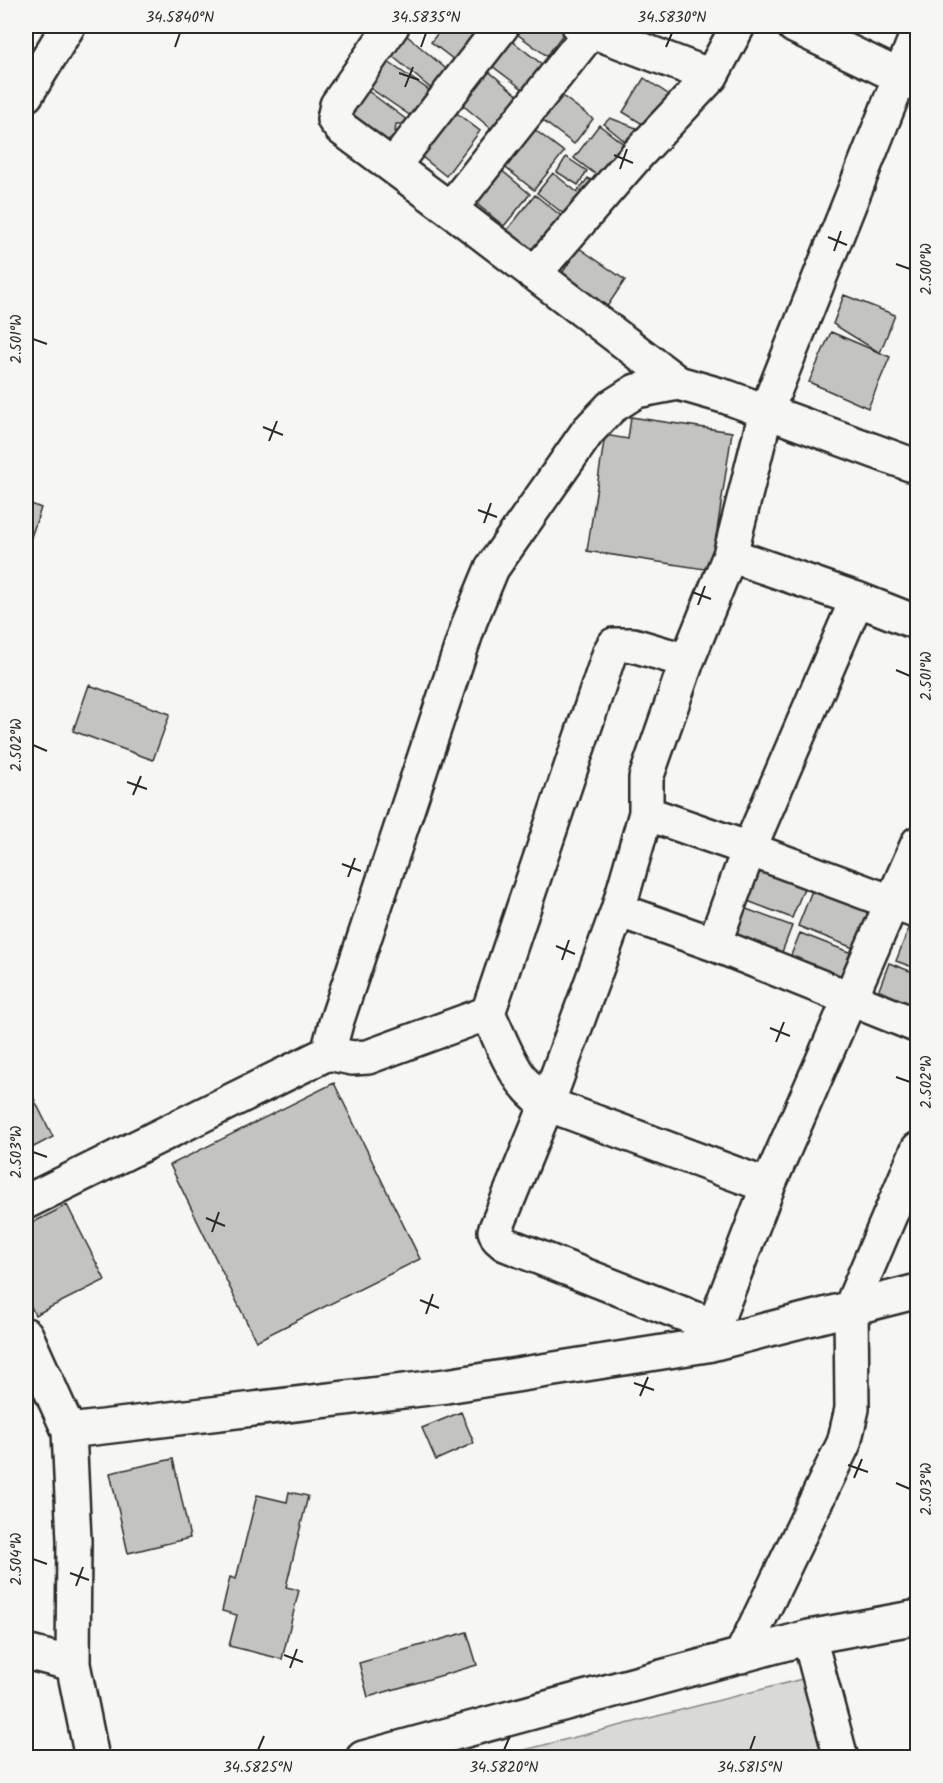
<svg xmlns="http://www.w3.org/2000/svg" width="943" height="1783" font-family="Kalam,sans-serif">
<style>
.green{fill:#d9d9d5;stroke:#828280;stroke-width:1.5}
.building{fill:#c3c3c0;stroke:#2b2b2b;stroke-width:1.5}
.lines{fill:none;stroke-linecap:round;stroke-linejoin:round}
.minor-casing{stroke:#2b2b2b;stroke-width:38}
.minor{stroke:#f6f6f2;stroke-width:33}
.ticks{fill:none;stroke:#2b2b2b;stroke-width:2}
.neatline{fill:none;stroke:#2b2b2b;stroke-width:2}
.ticks-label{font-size:15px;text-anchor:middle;fill:#2b2b2b}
</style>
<rect width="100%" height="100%" fill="#f6f6f2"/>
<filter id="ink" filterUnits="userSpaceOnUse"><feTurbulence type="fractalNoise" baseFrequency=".0167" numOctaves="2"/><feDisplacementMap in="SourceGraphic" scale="12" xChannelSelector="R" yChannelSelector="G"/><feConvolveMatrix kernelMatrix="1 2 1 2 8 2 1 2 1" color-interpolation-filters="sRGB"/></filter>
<g filter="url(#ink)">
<path class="green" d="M814,1676L833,1758H493Z"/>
<path class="building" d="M443,26H486L458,63L431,42Z
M517,26H560L566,30L547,56L513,31Z
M406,35L451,73L435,92L391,55Z
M507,37L548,69L529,94L487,62Z
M382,58L429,90L411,116L364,84Z
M481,65L521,98L494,131L454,98Z
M644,78L677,100L657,133L623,112Z
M368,91L407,120L402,124H396L395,133L384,149L346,122Z
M561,95L593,119L574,144L542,120Z
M446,105L480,131L446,176L412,149Z
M610,118L647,132L634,149L604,124Z
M599,125L630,149L606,182L574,158Z
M531,127L564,152L534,190L502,165Z
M566,157L587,171L578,185L557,172Z
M500,169L530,194L504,226L473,201Z
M553,173L577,192L588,178L601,188L574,222L537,193Z
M535,195L569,222L538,261L504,234Z
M579,248L625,280L604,311L558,279Z
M844,295L895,315L880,353L833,324Z
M831,332L890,357L868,408L809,382Z
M631,417L732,432L711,570L587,551L605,435L628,439Z
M26,502L41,508L26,552Z
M89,685L170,714L153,760L73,731Z
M758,865L806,883L792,918L745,900Z
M815,883L873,905L856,949L798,926Z
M741,907L792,926L779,960L728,941Z
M912,920L918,923V969L896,961Z
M800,933L854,954L840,987L787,965Z
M889,963L918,974V1017L875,1000Z
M334,1083L420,1259L256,1341L170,1165Z
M32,1095L53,1137L26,1151V1099Z
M67,1205L105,1280L35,1315L26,1296V1226Z
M461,1412L474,1443L436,1460L422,1428Z
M173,1459L190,1538L128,1553L110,1473Z
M289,1492L308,1496L286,1587L299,1590L282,1659L229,1646L237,1615L222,1611L230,1577L236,1579L257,1495L287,1502Z
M467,1632L477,1665L368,1697L359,1663Z"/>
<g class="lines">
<defs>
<path id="minor" d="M392,26L337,105L334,119L341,128L450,209L678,383L727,397L918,467
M579,26L711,76
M794,26L918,85
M26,95L68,26
M393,166L502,26
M450,209L591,31
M534,274L638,154L711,76L738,26
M730,555L857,599L918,623
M687,661L633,645H614L610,652L488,1013C504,1047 514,1082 547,1104L768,1186
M646,813L749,849L918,912
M618,910L714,944L918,1026
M714,944L749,849L857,599
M328,1053L336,1023L470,621L492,568L588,431L611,407L636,391L678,383
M26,1202L328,1053L352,1058L368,1057L488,1013
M714,1326L505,1244L498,1238L495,1231L547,1104L618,910L646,813V778L687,661L730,555L766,412L918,32
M26,1335L69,1431L74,1540L73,1664L92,1758
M707,1345L768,1186L918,843
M69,1431L446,1386L707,1345L918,1291
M809,1637L841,1758
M26,1652L73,1664
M741,1656L844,1443L852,1409L851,1307L918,1149
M363,1758L809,1637L918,1617"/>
</defs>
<use href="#minor" class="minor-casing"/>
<use href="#minor" class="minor"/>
</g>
</g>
<path class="ticks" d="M175,47L180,33M421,47L426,33M666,47L672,33M399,73L419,80M405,87L413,67M614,155L633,163M620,169L627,149M828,237L847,245M834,251L841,231M896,264L910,269M33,339L47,344M263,427L283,435M269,441L277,421M478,510L497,517M484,523L491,503M692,592L711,599M698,605L705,586M896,670L910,676M33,745L47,751M127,782L147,789M133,795L141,776M342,864L361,871M348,877L355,858M556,946L575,954M562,960L569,940M770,1028L790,1036M776,1042L784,1022M896,1077L910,1082M33,1152L47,1157M206,1218L225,1226M212,1232L219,1212M420,1300L439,1308M426,1314L433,1294M634,1383L654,1390M640,1396L648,1377M848,1465L868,1472M854,1478L862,1459M896,1483L910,1489M33,1559L47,1564M70,1573L89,1580M76,1586L83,1567M284,1655L303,1662M290,1668L297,1649M258,1750L264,1736M504,1750L510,1736M750,1750L755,1736"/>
<rect width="943" height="1783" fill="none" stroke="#f6f6f2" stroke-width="66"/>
<rect x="33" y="33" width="877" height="1717" class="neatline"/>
<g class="ticks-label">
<text x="180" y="22">34.5840°N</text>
<text x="426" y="22">34.5835°N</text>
<text x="672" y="22">34.5830°N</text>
<text transform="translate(926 269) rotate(-90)" y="5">2.500°W</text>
<text transform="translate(16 339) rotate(-90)" y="5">2.501°W</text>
<text transform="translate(926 676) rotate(-90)" y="5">2.501°W</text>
<text transform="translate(16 745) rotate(-90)" y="5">2.502°W</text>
<text transform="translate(926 1082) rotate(-90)" y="5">2.502°W</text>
<text transform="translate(16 1152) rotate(-90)" y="5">2.503°W</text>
<text transform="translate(926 1489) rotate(-90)" y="5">2.503°W</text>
<text transform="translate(16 1559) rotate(-90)" y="5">2.504°W</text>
<text x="258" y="1772">34.5825°N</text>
<text x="504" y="1772">34.5820°N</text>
<text x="750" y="1772">34.5815°N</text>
</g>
</svg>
